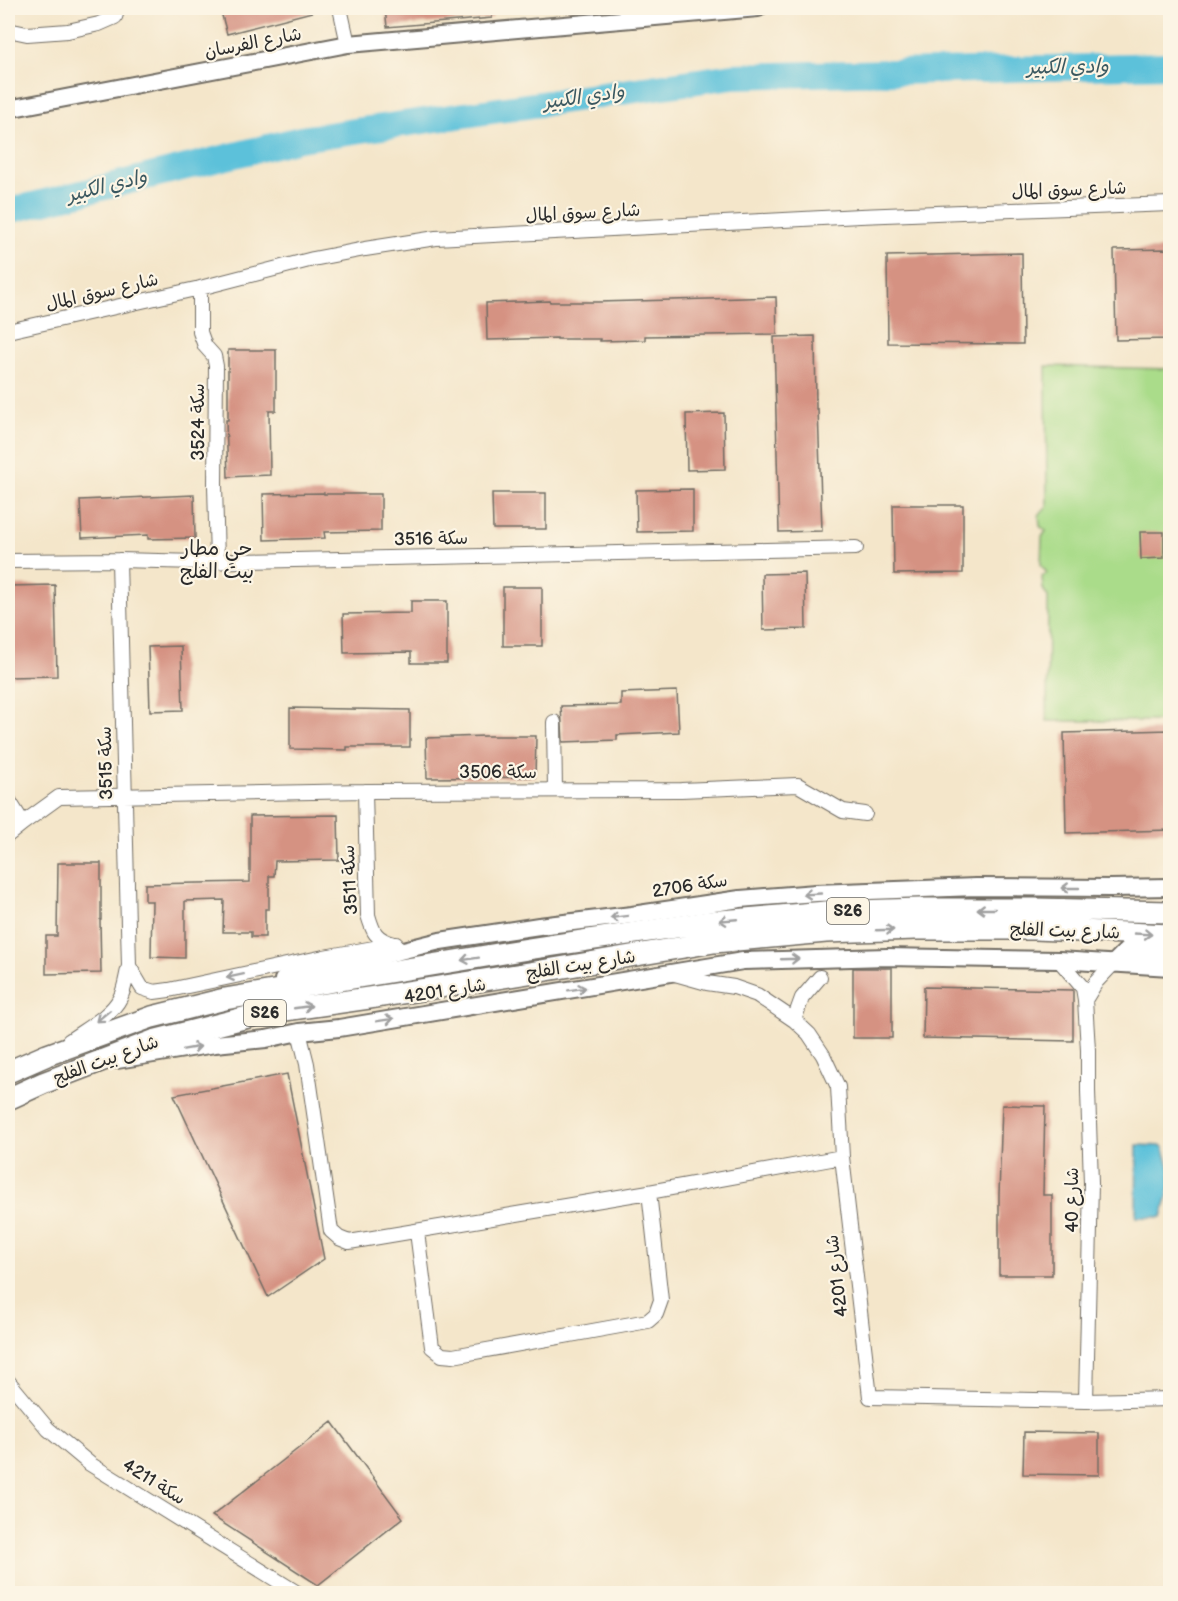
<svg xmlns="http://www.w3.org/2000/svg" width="1178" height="1601" font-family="'Balsamiq Sans','Playpen Sans Arabic',sans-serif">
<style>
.green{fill:#aadc8a;stroke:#6a845a;stroke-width:1.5}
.water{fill:#5cc1da;stroke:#447682;stroke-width:1.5}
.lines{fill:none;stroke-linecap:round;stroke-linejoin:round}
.river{stroke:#5cc1da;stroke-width:26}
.building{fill:#d59282}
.minor-casing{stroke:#716c63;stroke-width:16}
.tertiary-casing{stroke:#716c63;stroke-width:20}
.primary-casing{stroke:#716c63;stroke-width:24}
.minor{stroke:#fff;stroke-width:14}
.tertiary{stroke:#fff;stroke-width:16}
.primary{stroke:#fff;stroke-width:21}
.oneway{stroke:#a0a0a0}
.labels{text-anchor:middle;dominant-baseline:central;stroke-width:4.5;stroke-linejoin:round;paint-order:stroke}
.shield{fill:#fcf5e5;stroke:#6a6863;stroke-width:1.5}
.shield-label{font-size:16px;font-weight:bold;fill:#2b2b2b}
.street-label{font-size:18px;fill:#2b2b2b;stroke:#fcf5e5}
.water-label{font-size:20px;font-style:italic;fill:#3a5860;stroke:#fcf5e5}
.neighbourhood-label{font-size:20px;fill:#2b2b2b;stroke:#fcf5e5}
</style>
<rect width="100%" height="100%" fill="#fcf5e5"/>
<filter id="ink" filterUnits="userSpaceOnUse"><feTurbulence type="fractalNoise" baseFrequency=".0167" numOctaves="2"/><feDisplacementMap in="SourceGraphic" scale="12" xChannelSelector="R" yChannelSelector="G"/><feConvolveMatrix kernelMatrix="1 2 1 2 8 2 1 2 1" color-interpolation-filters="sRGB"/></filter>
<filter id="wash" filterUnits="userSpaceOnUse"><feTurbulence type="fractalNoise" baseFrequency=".008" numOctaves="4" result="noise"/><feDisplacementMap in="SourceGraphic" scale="24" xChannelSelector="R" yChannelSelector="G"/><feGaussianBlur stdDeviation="1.35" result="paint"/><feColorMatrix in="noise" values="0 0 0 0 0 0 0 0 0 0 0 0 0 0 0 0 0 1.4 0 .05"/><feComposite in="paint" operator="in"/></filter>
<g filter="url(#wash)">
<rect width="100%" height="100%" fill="#f4e6ca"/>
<path class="green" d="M1046,366L1170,369V721H1047L1048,597L1043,589L1042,577L1047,573L1041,565L1042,537L1046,531L1040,526L1039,515L1047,507Z"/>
<path class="water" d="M1137,1145L1163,1146L1170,1169V1187L1162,1217H1136Z"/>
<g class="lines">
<path class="river" d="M8,211L300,139L733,76L1170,65"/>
</g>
<g id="blocks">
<path class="building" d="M220,8H312V12L227,34Z
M385,8H492V18L387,27Z
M1170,249V339L1116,340L1114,250Z
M1022,253L1023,344L888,343L887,256Z
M776,297L777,334L645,336V340L600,341V339H557V338L487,340L486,303L550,301V302H599Z
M815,336L816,409H818L822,531L779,532L774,337Z
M228,350H276V411H269L270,475L228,477L226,420H228Z
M724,413L725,469L687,470L686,414Z
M693,489V531L637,532L636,490Z
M324,493V494H381V531L324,532L325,538L264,540L263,494Z
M492,493H546V529H493Z
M194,495L195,538L148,539V535L82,538L80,500Z
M893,505H963V573L894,574Z
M1140,532H1164V558L1141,559Z
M805,573L806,629L763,630L762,574Z
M55,585L57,676L8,677V586Z
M503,587H542V646H503Z
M411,601H447V663H411V652L344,653L343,614L411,613Z
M181,646L183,710L150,711L148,647Z
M677,691L679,732L617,735V740L563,742L561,706L621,705V693Z
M290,708L410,710V747H347V750L290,749Z
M1170,730V830L1066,833L1064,733Z
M485,736H536L535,777L427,778L426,738Z
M338,815L339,860L275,861L274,876H269V909H265V937H251V932H223L224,900L185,901V958L151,957L152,901H145V884L250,882V816Z
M58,863H101V920H100L101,973L46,974V936H57Z
M853,968H892V1038H853Z
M924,987L1073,990V1041L923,1038Z
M287,1074L324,1259L268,1297L174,1095Z
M1002,1105L1045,1106L1043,1195H1052V1275H999V1195Z
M332,1422L403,1518L318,1585L212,1516Z
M1024,1432L1099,1433V1475L1023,1474Z"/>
</g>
</g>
<g filter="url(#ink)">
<use href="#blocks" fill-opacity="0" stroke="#716c63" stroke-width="1.5"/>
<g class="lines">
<defs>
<path id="minor" d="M340,8L348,44
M8,30L27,34L68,31L99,24L115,17L118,8
M200,288V332L205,346L214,356L216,366L215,485L217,561
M8,331L200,288L313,259L365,249L436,238L860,216L1170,204
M8,561L119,560L198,562L856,548
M554,722L555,790
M365,791L368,915C373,932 375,939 394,944
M8,799L23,823L59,797L365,791L681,790L798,785L843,811L865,814
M8,835L23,823
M1059,960L1083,988L1085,1000L1088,1050V1091L1091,1183L1086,1401
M129,966L142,988L154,992L169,990L324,957L396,944
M675,974L707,983L734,987L757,995L794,1020
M820,977L802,998L794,1020L809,1034L823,1055L838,1087L842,1157L870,1397L1086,1401L1170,1399
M1085,1000L1096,982L1113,964
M299,1032L307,1064L331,1231L339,1238L349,1242L649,1192L842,1157
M69,1041C84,1030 112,1015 120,998C125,989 126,976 129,966L119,560
M417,1232L432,1347L442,1355L453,1356L648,1321L656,1314L661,1300L649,1192
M8,1381L48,1429L90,1464L299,1594"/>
<path id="tertiary" d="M8,109L348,44L758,8
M1113,964L1127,950L1170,952
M283,980L440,941L539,926L632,915L740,899L816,893L976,887L1111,888L1170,887
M117,1060L215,1044L266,1039L299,1032L339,1028L743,961L887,957L1059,960L1170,967"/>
<path id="primary" d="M8,1072L47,1055L152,1017L225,999L528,949L709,922L826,912L920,909H1035L1170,912
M8,1099L43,1083L153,1041L264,1013L369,998L535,972L714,942L826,932L916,929H1035L1170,935"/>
</defs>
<use href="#minor" class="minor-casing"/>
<use href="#tertiary" class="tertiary-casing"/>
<use href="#primary" class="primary-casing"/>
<use href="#minor" class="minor"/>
<use href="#tertiary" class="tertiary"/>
<use href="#primary" class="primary"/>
</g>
<defs><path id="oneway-shaft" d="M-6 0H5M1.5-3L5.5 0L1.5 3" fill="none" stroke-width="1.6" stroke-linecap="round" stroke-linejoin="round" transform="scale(1.5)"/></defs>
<g class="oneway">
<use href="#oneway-shaft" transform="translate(1070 888) rotate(-180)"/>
<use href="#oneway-shaft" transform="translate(812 894) rotate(177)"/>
<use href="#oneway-shaft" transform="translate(986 909) rotate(-180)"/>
<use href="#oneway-shaft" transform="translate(619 917) rotate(173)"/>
<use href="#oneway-shaft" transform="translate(728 920) rotate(175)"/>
<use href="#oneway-shaft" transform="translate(885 930) rotate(-2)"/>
<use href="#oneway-shaft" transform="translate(1143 934) rotate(3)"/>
<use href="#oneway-shaft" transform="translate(470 959) rotate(171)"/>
<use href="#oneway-shaft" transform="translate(790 959) rotate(-2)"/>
<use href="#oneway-shaft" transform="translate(235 976) rotate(168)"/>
<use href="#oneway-shaft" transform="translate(577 989) rotate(-9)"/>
<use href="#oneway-shaft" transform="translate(303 1007) rotate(-8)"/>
<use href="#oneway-shaft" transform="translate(103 1016) rotate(141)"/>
<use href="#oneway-shaft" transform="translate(385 1020) rotate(-9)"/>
<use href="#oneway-shaft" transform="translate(192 1048) rotate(-10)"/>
</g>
</g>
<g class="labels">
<g class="shield">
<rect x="827" y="898" width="42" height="26" rx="4.5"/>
<rect x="244" y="1000" width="42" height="26" rx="4.5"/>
</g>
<g class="shield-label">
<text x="848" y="911">S26</text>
<text x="265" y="1013">S26</text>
</g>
<g class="street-label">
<text transform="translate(253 43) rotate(-11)">شارع الفرسان</text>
<text transform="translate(1069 190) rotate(-2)">شارع سوق المال</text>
<text transform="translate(583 213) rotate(-3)">شارع سوق المال</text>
<text transform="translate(102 292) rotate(-13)">شارع سوق المال</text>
<text transform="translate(198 422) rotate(-90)">سكة 3524</text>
<text transform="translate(431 539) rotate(-1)">سكة 3516</text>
<text transform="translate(106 763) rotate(-91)">سكة 3515</text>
<text x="498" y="772">سكة 3506</text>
<text transform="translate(350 880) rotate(-93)">سكة 3511</text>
<text transform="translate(690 886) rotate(-9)">سكة 2706</text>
<text transform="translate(1065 931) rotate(2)">شارع بيت الفلج</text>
<text transform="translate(581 965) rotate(-9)">شارع بيت الفلج</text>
<text transform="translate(445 991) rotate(-9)">شارع 4201</text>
<text transform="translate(106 1060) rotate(-20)">شارع بيت الفلج</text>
<text transform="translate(1072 1200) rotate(-90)">40 شارع</text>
<text transform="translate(837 1276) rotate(-97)">شارع 4201</text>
<text transform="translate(154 1482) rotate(32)">سكة 4211</text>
</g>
<g class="water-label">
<text transform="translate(1068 67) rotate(-1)">وادي الكبير</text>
<text transform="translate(584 97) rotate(-8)">وادي الكبير</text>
<text transform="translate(107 186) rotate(-14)">وادي الكبير</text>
</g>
<g class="neighbourhood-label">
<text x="217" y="549">حي مطار<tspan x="217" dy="23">بيت الفلج</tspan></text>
</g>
</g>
<rect width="1178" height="1601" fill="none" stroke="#fcf5e5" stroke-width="30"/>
</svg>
